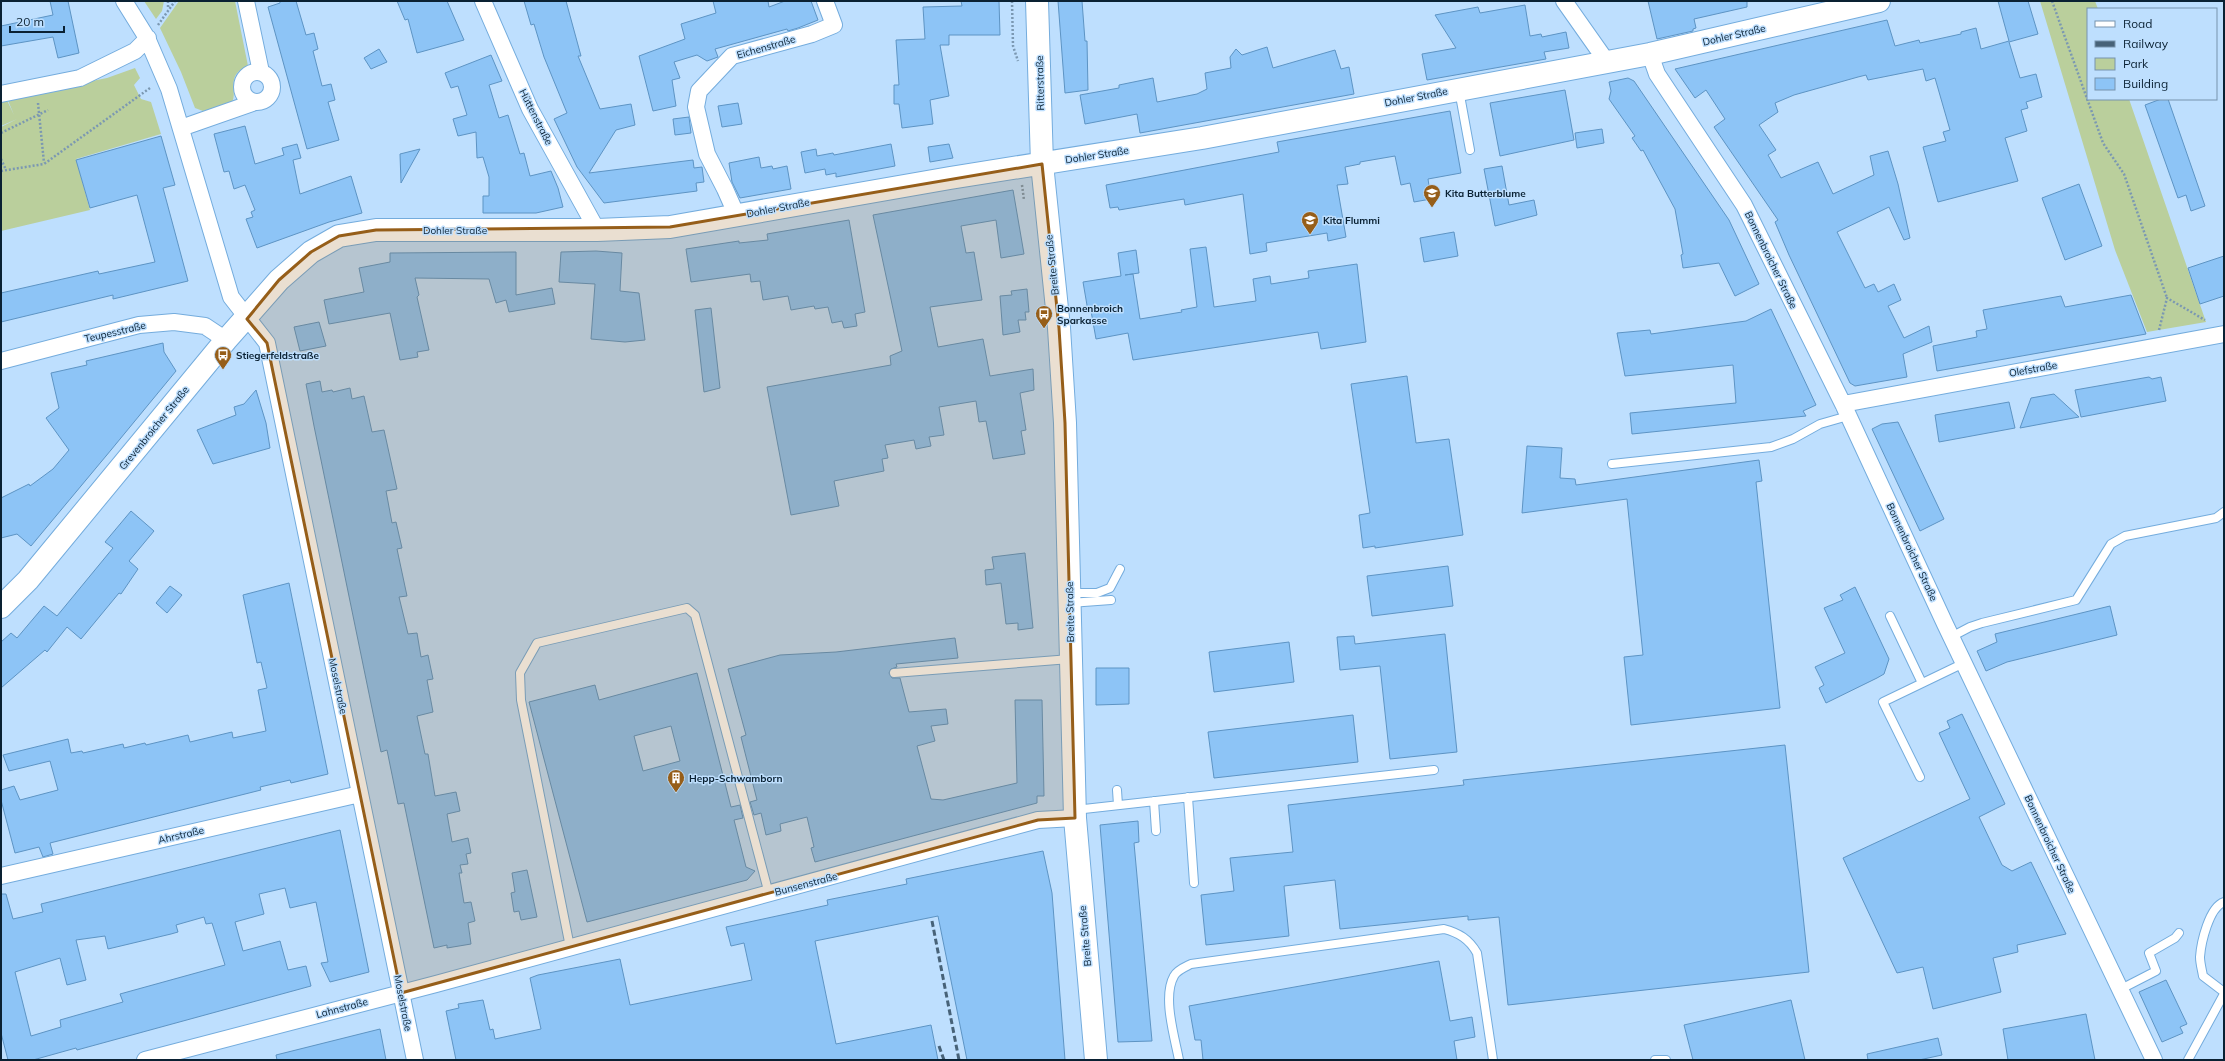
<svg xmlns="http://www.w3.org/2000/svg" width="2225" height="1061" font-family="Mulish,sans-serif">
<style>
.green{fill:#bacf9c}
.building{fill:#8dc4f6;stroke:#5d94c4;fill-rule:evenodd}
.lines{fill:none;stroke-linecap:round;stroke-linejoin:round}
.service-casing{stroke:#74acdd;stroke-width:10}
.minor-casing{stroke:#74acdd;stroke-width:18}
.secondary-casing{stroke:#74acdd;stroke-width:24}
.path{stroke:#7b98b2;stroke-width:2.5;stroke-dasharray:2 2;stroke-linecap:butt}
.service{stroke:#fff;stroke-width:8}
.minor{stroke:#fff;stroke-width:16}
.secondary{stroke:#fff;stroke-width:22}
.rail{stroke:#476278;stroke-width:3;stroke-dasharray:6 3;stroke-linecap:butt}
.marked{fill:#965e19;fill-opacity:0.2;stroke:#965e19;stroke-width:3;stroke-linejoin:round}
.labels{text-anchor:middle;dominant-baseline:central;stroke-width:3;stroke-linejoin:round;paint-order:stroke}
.street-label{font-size:10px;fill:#0a2133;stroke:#bedffe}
.poi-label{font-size:10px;font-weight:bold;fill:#0a2133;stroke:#bedffe;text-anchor:start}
</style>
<rect width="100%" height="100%" fill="#bedffe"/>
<path class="green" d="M144,1H164L162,11L156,19Z
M179,1H235L248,66C225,75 238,89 232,103L203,111L195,108L181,72L160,28Z
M2040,1H2095L2098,9H2088V99H2129L2206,322L2147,332L2115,250Z
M135,68L140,78L134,85L141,99L151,102L161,134L76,159L90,210L1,231V127L17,119L1,126V99L6,98L14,115L7,98L107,78Z"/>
<path class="building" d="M50,1H68L79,53L58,58L53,37L1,46V26L53,15Z
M280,1H296L306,35L314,33L318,49L313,51L322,86L331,84L335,100L328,102L339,140L307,149L268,7L280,3Z
M397,1H447L464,40L417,53L408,19L405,20Z
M524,1H566L581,56H578L600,109L631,104L635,125L616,130L589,173L693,160L694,168L702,167L704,182L696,183L697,191L604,203L577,167L554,119L567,113L544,57L534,24L531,25Z
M713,1H768L769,7L785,1H811L818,20L798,28L788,31L787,29L715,49L718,57L707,61L697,55L674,62L680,78L672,80L676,106L653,111L639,56L685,39L681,24L716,13Z
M961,1H999L1000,35H949V45H940L949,96L930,100L933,124L902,128L899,104H894V85H899L896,40L925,39L923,7L962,6Z
M1058,1H1082L1085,41H1087L1088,90L1065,93Z
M1648,1H1747V7L1694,19L1696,28L1693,29V31L1657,39Z
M1998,1H2028L2038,34L2009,42L2020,78L2036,74L2042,97L2026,102L2028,108L2021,110L2027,131L2005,138L2018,181L1938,202L1923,147L1946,141L1943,132L1950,130L1935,78L1926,81L1923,69L1868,80L1866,75L1858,77L1794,95L1775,103L1778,112L1759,125L1776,150L1768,155L1781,178L1818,162L1833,194L1874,175L1870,156L1888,151L1898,184L1910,238L1904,240L1889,207L1837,232L1865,288L1874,284L1878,292L1894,284L1901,300L1888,306L1904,338L1929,326L1932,342L1903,354L1907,377L1855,386L1850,383L1789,255L1775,222L1778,220L1714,127L1725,119L1706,90L1695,98L1675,69L1887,20L1895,46L1919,40L1920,43L1961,34V32L1976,28L1981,49L2009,41Z
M1525,5L1530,36L1541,34L1542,37L1566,32L1569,48L1544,52L1546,59L1427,80L1422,54L1456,48L1435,15L1478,7L1480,13Z
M1267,47L1273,68L1335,50L1341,69L1349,67L1354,94L1140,133L1137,114L1085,124L1080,95L1119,88V85L1153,78L1157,102L1197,94L1207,89L1205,73L1231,68L1230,57L1236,49L1242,55Z
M379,49L387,62L371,69L364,58Z
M491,55L502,81L489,85L499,118L508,115L520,154L524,153L530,176L551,171L558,188L563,207L536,213H483V196H489V177L483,157L477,158L476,132L458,136L453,119L467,115L458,86L451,88L445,73Z
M1628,78L1634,81L1729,220L1759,284L1735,296L1719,263L1683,268L1681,255L1683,254L1675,209L1643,150L1641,151L1632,138L1635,136L1609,99L1611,91L1609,82Z
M1565,90L1574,140L1500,156L1490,103Z
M2161,99H2168L2205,206L2191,211L2186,195L2178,198L2145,105Z
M738,103L742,124L722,127L718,106Z
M1450,111L1461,173L1428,179L1431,199L1414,202L1410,183L1401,185L1395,156L1360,162V164L1345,167L1348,184L1337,185L1346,237L1328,241L1327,233L1266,243L1267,251L1250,254L1243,194L1185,205L1184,199L1119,210L1118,207L1110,208L1106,185L1279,152L1277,142Z
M689,117L691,133L675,135L673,119Z
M245,126L255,164L284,155L282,148L297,144L301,158L293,160L300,194L351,176L362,213L329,222L257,248L246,219L253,217L251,212L255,210L245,185L234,189L229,171L224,172L214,134Z
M1602,129L1604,143L1577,148L1575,133Z
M161,136L175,185L163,188L188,281L113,299V295L1,322V293L98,271L99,274L155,262L137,195L90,208L76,160Z
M891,144L895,166L836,177V173L826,175L825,169L805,173L801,152L816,149L817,156L833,153L834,155Z
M949,144L953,158L930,162L928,147Z
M420,149L401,183L400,154Z
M759,157L761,168L772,166L773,169L787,166L791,189L740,198L732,182L729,163Z
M1502,166L1509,205L1534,200L1537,215L1495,226L1484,169Z
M2079,184L2102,246L2065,260L2042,198Z
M1013,190L1024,254L1001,258L996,220L961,226L966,253L974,252L982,300L930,307L938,347L983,339L990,376L1033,369L1034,390L1020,393L1026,430L1021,431L1025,454L993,459L986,421L979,422L976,401L939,407L944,435L929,437L931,446L916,449L914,440L885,445L888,458L882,459L884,471L834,481L839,506L791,515L767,387L891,365L890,356L902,351L873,215Z
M849,220L865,312L855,314L857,326L844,328L842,321L832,323L828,307L815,309L814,306L791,310L788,296L763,300L760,281L751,282L750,274L691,282L686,249L739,241V243L768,240L767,234Z
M1454,232L1458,256L1424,262L1420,238Z
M1206,247L1214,307L1256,301L1253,279L1270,276L1271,284L1309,278L1308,271L1357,264L1366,342L1321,349L1318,332L1133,360L1128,333L1096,339L1091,311H1088L1083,282L1121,276L1118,253L1136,250L1139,273L1125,275L1133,274L1140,319L1182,312L1181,310L1197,307L1190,249Z
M596,251L622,253L620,291L639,293L645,340L625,342L591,339L595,284L559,282L561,252Z
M516,252V295L552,288L555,304L509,312L506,300L496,303L489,279L415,278L419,295L417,297L429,350L417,352L418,357L400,360L390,313L329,324L324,300L364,292L359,268L390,262V253Z
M2224,256V296L2200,304L2188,268Z
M1027,289L1029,312H1025L1026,320H1018L1020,332L1003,335L1000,296L1012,295L1011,291Z
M2131,295L2146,334L1937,371L1933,346L1977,337L1976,331L1987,329L1983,310L2061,296L2065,307Z
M711,308L720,388L704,392L695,310Z
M1771,309L1816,405L1803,411L1806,416L1632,434L1630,413L1736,403L1733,365L1625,376L1617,333L1650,330L1651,334L1746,321Z
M319,322L326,346L300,351L294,327Z
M163,343L164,352L176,371L111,450L31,546L17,534L1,538V498L29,484L30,486L53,469L69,450L46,418L59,408L51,373L87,365L86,361Z
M1407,376L1416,443L1449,439L1463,535L1375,548V546L1363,548L1359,515L1370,513L1351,384Z
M2149,377L2152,379L2161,377L2166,401L2081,417L2075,390Z
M320,381L322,392L332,390L333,392L350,388L352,399L364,396L372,432L384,430L397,489L386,491L392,523L396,522L402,548L397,549L407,596L399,597L408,634L417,633L421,657L428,655L433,679L427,680L433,712L417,716L425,754H428L435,796L456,792L460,811L447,814L452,842L468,838L471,853L466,854L468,864L460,865L462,873H459L464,903L471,902L475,921L468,923L471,944L447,948V945L434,948L404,803L398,804L387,750L381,752L314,426L306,384Z
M256,390L266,423L270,448L213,464L197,430L236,415L234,407L244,404Z
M2054,394L2079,417L2020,428L2031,398Z
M2009,402L2015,428L1939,442L1935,415Z
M1898,422L1944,519L1920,531L1872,429L1882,424Z
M1527,446L1562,448L1560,478L1575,479L1576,485L1759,460L1762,481L1756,482L1780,708L1631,725L1624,657L1643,655L1627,499L1522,513Z
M131,511L154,531L129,561L138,569L121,594L119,593L81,639L67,627L47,652L45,650L1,688V642L11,633L17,638L44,606L57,616L113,548L105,542Z
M1025,553L1033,628L1018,630V623L1006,624L1001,583L986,585L985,570L994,569L992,557Z
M1448,566L1453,606L1372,616L1367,576Z
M289,583L328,774L291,783L290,780L260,787L261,790L50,843L53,854L43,857L39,847L15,853L1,800V790L14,786L20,800L58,790L50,761L9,771L3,755L68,739L71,753L82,751L83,753L123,744L124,748L145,743L146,745L188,735L190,742L232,732L233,738L266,731L258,690L267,688L261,662L257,663L243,595Z
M170,586L182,595L167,613L156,603Z
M1855,587L1889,659L1884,674L1877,678L1826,703L1819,688L1824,685L1815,667L1845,653L1824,608L1843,600L1840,595Z
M2110,606L2117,635L2007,662L1986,671L1977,651L1997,642L1995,634Z
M1445,634L1457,752L1390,759L1380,666L1340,670L1337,637L1354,636L1355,644Z
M955,638L958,658L896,664L897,667L891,669L889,673L892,678H900L909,712L946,709L948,724L931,726L935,741L917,746L931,799L943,800L1017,783L1015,700H1042L1044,796H1037V803L815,862L811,848L814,847L807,817L780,824L781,831L766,835L761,813L754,815L750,802L757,800L741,737L746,735L728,669L780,655L836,652Z
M1289,642L1294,682L1214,692L1209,652Z
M1096,668H1129V704L1096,705Z
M697,673L731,807L740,805L743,818L734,820L746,867L755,871L747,880L587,922L529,702L595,685L599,700ZM671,726L680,761L643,771L634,736Z
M1962,714L2005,804L1979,817L2002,865L2012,871L2031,862L2066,934L2017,945L2018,952L1993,958L2001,992L1933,1009L1923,967L1897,973L1843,858L1970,799L1939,733L1950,728L1947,721Z
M1353,715L1358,762L1214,778L1208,732Z
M1785,745L1809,972L1508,1005L1499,917L1468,920V916L1340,929L1335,880L1284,886L1289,936L1206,945L1201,895L1234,891L1230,858L1293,852L1288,805L1464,785L1463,780Z
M1138,821L1139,842L1134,843L1152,1041L1118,1042L1100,825Z
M340,830L369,972L330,982L321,963L328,962L316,902L290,908L285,888L259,894L264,914L235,922L243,951L280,941L288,970L306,966L311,986L77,1050L76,1048L33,1060H8L1,1033V894H6L13,919L43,912L41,904ZM204,917L206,924L212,923L225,965L120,994L123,1002L60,1020L61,1027L31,1036L15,972L60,958L67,985L86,980L76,940L105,936L108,949L171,934L178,932L176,925Z
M1043,851L1052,893L1065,1060H967L938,916L815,941L836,1044L931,1025L938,1060H456L446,1011L459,1008L458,1004L483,1000L490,1030L493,1029L495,1039L541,1029L530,978L538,975L620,959L630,1005L752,980L744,943L731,946L726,927L828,905L827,900L907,884L906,879Z
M527,870L537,917L521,920L519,911L514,912L511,893L515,892L512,873Z
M1439,961L1450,1021L1472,1017L1475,1037L1454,1041L1457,1060H1203L1201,1040H1195L1189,1006Z
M2166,980L2187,1024L2180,1027L2183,1033L2162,1042L2139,992Z
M1791,1000L1805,1060H1693L1684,1025Z
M2086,1014L2095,1060H2008L2003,1029Z
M380,1029L386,1060H277L276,1055Z
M1938,1038L1942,1055L1919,1060H1868L1867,1054Z"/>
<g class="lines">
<defs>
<path id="service" d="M1459,90L1470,150
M1612,464L1771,447L1793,439L1820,424L1848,416
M1071,593H1097L1110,588L1120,569
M1070,603L1111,600
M1890,616L1922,683
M1951,637L1970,627L1982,623L2076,600L2111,544L2125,536L2216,518L2224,512
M894,673L1070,659
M1920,777L1883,702L1964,663
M1117,790L1118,805
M1188,797L1194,883
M1154,801L1156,831
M1075,810L1434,770
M2224,902C2209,907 2201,943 2200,957C2200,963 2202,970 2203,976L2224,992
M570,947L521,700L520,673L537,643L687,608L695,615L769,894
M2119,990L2156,971L2149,953L2175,938L2179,933
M1179,1060C1175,1038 1162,997 1174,976C1177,970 1185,967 1191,964L1444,929C1459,933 1469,939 1477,953L1493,1060
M1655,1060H1666
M2188,1060L2224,994"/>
<path id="minor" d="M124,1L147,38L169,89L231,297L267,343L415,1060
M246,1L261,72
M483,1L530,109L597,230
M1564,1L1607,62
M1650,54L1657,74L1744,205L1843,404L1945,624L2154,1060
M242 87a15 15 0 1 1 30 0a15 15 0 1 1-30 0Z
M1,94L80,78L135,51L148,38
M181,128L255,102
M737,216L725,189L707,154L696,107L699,91L732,56L812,34L834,25L825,1
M1,361L139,325L174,322L205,326L226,340
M1843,404L2224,334
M1,876L360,794
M145,1060L436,984L1038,820L1075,818"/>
<path id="secondary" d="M1037,1L1042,164L1059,328L1065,423L1075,818L1096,1060
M1,607L28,580L226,340L279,280L311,252L339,236L376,230H597L670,227L950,178L1202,138L1650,54L1879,1"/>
</defs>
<use href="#service" class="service-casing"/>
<use href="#minor" class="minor-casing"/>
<use href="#secondary" class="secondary-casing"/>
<path class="path" d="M168,1V9
M1012,1L1013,46L1018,61
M2052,1L2103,143L2124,174L2167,298
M158,25L175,1
M38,103L44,163
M1,133L48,110
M1,159L6,170
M1,171L44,164L150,88
M1022,185L1024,200
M2159,330L2167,298L2205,320"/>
<use href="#service" class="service"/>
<use href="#minor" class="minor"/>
<use href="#secondary" class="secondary"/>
<path class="rail" d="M932,921L959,1060
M939,1046L944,1060"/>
</g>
<path class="marked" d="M1042,164L1059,328L1065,423L1075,818L1038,820L401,993L267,343L247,319L279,280L311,252L339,236L376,230L670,227Z"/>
<defs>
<symbol id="school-pin" viewBox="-11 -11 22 30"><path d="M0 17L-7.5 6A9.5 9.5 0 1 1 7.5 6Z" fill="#965e19" stroke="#bedffe"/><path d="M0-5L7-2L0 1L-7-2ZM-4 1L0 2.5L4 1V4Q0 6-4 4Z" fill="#fff"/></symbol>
<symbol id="bus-pin" viewBox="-11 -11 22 30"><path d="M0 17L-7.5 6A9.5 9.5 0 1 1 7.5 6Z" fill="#965e19" stroke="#bedffe"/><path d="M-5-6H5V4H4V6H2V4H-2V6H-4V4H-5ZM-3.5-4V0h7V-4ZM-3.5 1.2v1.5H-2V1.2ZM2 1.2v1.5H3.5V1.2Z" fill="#fff"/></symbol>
<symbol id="building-pin" viewBox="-11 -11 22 30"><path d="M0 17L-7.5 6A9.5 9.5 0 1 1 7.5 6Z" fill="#965e19" stroke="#bedffe"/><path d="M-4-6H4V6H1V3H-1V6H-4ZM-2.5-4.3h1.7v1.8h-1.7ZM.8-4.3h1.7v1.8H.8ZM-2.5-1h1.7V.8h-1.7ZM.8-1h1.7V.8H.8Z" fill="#fff"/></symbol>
</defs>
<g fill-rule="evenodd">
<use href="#school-pin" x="1422" y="183" width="20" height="27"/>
<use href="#school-pin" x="1300" y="210" width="20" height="27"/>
<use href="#bus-pin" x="1034" y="304" width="20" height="27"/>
<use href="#bus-pin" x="213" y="345" width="20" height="27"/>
<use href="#building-pin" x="666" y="768" width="20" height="27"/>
</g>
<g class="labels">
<g class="street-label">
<text transform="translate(1734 35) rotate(-13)">Dohler Straße</text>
<text transform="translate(766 47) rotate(-16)">Eichenstraße</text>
<text transform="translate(1040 83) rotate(-91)">Ritterstraße</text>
<text transform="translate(1416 97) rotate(-11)">Dohler Straße</text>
<text transform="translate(536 117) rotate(63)">Hüttenstraße</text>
<text transform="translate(1097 155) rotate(-9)">Dohler Straße</text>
<text transform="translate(778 208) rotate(-11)">Dohler Straße</text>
<text x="455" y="230">Dohler Straße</text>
<text transform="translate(1771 260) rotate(64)">Bonnenbroicher Straße</text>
<text transform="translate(1052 265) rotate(-96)">Breite Straße</text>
<text transform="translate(115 332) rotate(-13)">Teupesstraße</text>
<text transform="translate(2033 369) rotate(-10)">Olefstraße</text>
<text transform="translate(154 428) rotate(-51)">Grevenbroicher Straße</text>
<text transform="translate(1912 552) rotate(65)">Bonnenbroicher Straße</text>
<text transform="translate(1070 612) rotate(-91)">Breite Straße</text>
<text transform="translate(338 686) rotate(78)">Moselstraße</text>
<text transform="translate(181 835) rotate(-13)">Ahrstraße</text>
<text transform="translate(2050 844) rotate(65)">Bonnenbroicher Straße</text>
<text transform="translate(806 884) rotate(-15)">Bunsenstraße</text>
<text transform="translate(1085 936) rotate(-95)">Breite Straße</text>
<text transform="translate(403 1003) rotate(79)">Moselstraße</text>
<text transform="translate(342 1008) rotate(-15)">Lahnstraße</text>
</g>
<g class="poi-label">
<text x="1445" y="193">Kita Butterblume</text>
<text x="1323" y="220">Kita Flummi</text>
<text x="1057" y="308">Bonnenbroich<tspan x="1057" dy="12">Sparkasse</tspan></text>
<text x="236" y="355">Stiegerfeldstraße</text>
<text x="689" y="778">Hepp-Schwamborn</text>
</g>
</g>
<rect width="2225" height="1061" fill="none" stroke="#0a2133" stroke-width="4"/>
<rect x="2087" y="8" width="130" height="92" fill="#bedffe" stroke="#7693ad"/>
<rect x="2095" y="21" width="20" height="6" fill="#ffffff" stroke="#7693ad"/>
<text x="2123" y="28" font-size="12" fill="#0a2133">Road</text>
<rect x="2095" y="41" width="20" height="6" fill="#476278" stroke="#7693ad"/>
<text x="2123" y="48" font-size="12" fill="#0a2133">Railway</text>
<rect x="2095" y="58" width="20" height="12" fill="#bacf9c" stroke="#7693ad"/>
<text x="2123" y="68" font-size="12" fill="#0a2133">Park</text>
<rect x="2095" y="78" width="20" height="12" fill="#8dc4f6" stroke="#7693ad"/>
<text x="2123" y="88" font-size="12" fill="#0a2133">Building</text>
<path d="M10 26v6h54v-6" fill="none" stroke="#0a2133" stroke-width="2"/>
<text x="16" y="26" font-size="12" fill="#0a2133" stroke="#bedffe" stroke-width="3" paint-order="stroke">20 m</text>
</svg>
